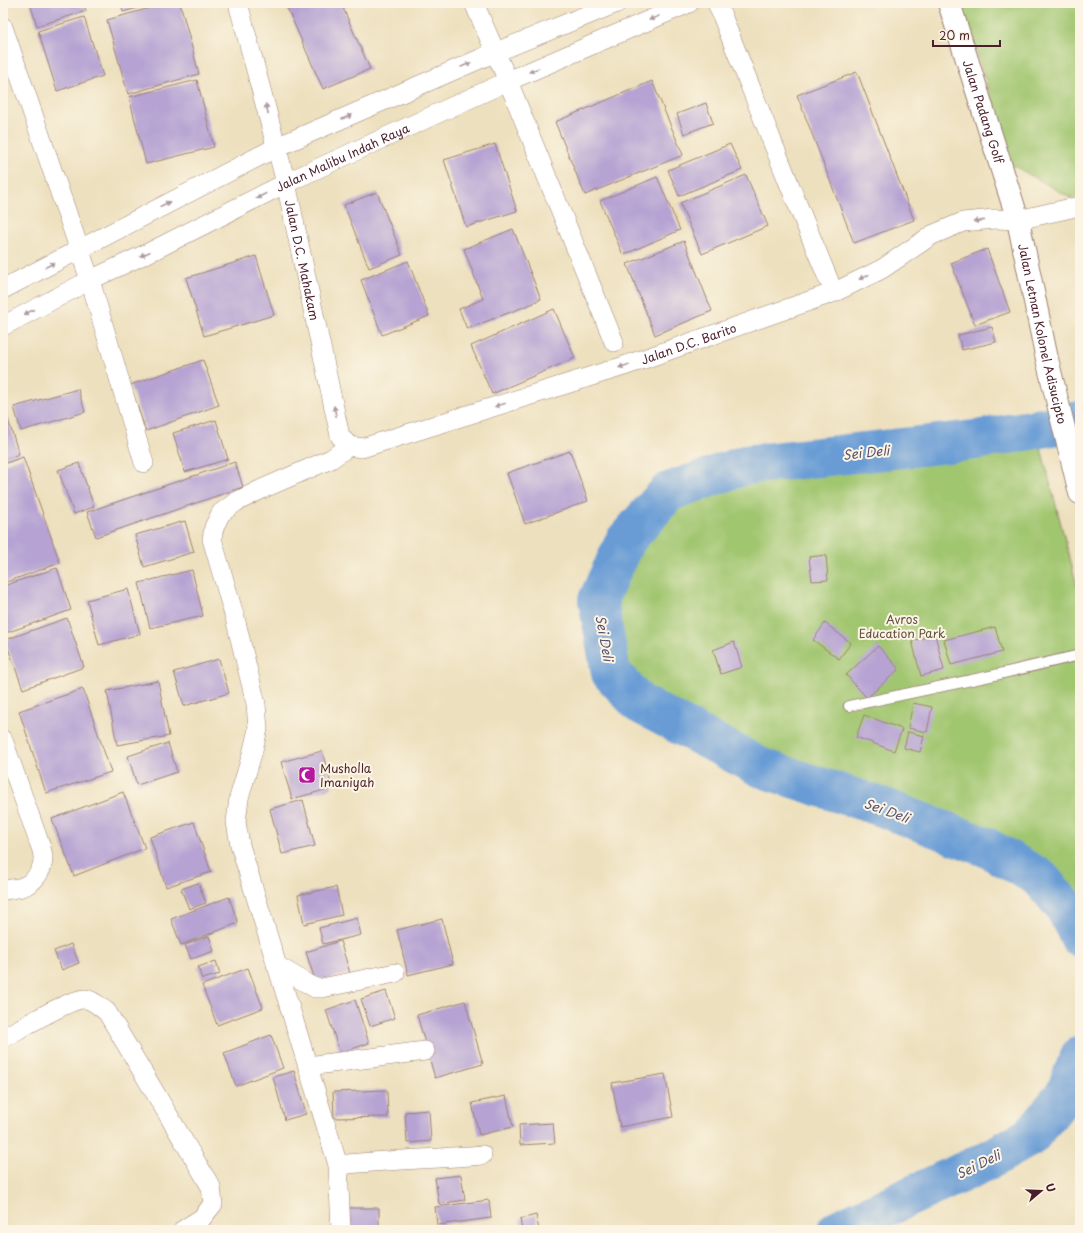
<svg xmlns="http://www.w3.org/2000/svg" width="1083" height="1233" font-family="'Playpen Sans',sans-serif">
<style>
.green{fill:#a1c670;stroke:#76724e}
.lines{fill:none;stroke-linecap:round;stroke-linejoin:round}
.river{stroke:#699cd5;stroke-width:40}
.building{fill:#b6a3d3}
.lane-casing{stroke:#9c8074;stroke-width:12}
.street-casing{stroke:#9c8074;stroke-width:20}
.secondary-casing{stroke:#9c8074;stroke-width:24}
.lane{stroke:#fff;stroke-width:10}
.street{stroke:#fff;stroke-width:19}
.secondary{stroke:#fff;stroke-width:22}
.oneway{fill:#ae9aa0}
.labels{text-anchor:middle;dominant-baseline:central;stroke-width:4;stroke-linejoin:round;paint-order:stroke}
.street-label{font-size:12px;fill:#4a1f2b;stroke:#fcf5e5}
.park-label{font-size:12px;fill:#645140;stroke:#fcf5e5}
.poi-label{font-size:12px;fill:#4a1f2b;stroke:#fcf5e5;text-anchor:start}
.water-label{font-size:13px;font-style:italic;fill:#56516f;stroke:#fcf5e5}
</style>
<rect width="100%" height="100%" fill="#fcf5e5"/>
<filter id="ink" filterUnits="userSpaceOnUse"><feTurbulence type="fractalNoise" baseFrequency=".025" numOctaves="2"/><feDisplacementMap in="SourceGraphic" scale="8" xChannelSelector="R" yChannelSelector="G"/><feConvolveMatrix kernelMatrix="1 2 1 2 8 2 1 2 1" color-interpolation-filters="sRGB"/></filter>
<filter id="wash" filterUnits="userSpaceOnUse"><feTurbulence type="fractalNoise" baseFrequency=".012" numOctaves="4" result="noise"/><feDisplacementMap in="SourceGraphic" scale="16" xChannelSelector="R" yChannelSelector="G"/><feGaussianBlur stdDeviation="0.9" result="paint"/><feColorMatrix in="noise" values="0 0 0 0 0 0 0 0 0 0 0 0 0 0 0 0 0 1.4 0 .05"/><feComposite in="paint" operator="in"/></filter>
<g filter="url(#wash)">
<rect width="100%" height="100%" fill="#ede0be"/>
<path class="green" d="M961,3H1080V196L1071,198L1012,165Z
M1036,429L1080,597V941L1040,878L882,807L762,768L646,707L611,673L598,600L625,541L668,492L719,475L815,458Z"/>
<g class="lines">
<path class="river" d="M1080,421L976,440L745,465L668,492L625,541L598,600L611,673L640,704L762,768L882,807L986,847L1040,878L1064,906L1080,938
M837,1230L987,1161L1031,1136L1065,1094L1080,1056"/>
</g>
<g id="blocks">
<path class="building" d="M30,3H83L86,11L37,26Z
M121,3H155L123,12Z
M168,3H180L199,74L128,94L107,20Z
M285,3H353L343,8L370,69L323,89Z
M84,17L103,76L57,91L38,31Z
M857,72L914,220L854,243L797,95Z
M197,80L214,147L146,164L129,97Z
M652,81L683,155L585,195L555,122Z
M706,103L713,123L684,134L677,114Z
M495,144L517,211L466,227L444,160Z
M730,144L742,170L679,196L668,170Z
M746,175L768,226L702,254L680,203Z
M657,177L680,230L623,255L600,201Z
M377,192L402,255L369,268L344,205Z
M513,229L541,299L534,302V303L467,329L459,309L483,299L464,249Z
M684,241L712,311L655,335L627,264Z
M987,249L1010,312L975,325L951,263Z
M256,256L274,315L204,336L186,278Z
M408,261L429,316L382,335L361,280Z
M554,309L575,358L492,394L471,346Z
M992,327L996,342L962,350L958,335Z
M203,360L219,405L146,431L130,385Z
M78,389L85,412L21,431L14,407Z
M3,404L19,454L3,460Z
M216,420L228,459L185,472L173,433Z
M570,451L588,501L525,524L507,473Z
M23,457L60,563L3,583V464Z
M235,462L243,487L96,537L87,512Z
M79,463L94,507L74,514L58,470Z
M185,521L194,552L144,567L135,535Z
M826,555L828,580L812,581L809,557Z
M57,568L71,610L3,634V586Z
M192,570L203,616L150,628L139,583Z
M128,589L140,634L99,645L87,600Z
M67,618L84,667L23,689L5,640Z
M825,623L851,643L839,659L813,640Z
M995,627L1002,652L951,665L944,640Z
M935,635L944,670L921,676L912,641Z
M734,642L742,667L721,674L713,650Z
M878,646L899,669L867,698L846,675Z
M219,659L229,693L184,706L174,672Z
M158,681L169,736L117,745L107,691Z
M83,689L111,772L46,793L19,711Z
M913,703L932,707L927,732L908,728Z
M864,715L902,729L894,751L856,737Z
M908,732L924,736L920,752L904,748Z
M168,743L177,772L137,785L128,756Z
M322,751L332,788L292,799L281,762Z
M123,792L145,848L74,876L52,819Z
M303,800L315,846L282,854L270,809Z
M194,822L211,872L166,887L150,837Z
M198,883L206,903L189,909L181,889Z
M336,887L342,915L304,924L298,895Z
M229,897L238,923L181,945L171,919Z
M357,918L361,935L323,944L319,928Z
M442,919L453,964L408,975L397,930Z
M209,936L214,951L191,959L185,945Z
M340,941L350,973L316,983L306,952Z
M71,944L79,963L62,970L54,951Z
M216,961L220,974L202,979L198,967Z
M248,968L263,1008L217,1025L202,985Z
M386,991L395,1018L370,1026L361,999Z
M355,1000L369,1043L340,1053L326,1010Z
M465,1001L483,1064L435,1078L417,1015Z
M271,1035L283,1068L236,1086L224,1053Z
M294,1071L306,1114L285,1120L273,1077Z
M665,1074L673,1117L620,1127L612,1083Z
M387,1090L388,1117L334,1118L333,1092Z
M506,1096L513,1127L479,1135L472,1103Z
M429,1110L431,1141L407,1143L405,1112Z
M553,1123L555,1143L520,1145L519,1125Z
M461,1175L465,1200L439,1204L435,1178Z
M489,1200L491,1218L437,1225L435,1207Z
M349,1208H379V1230H349Z
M536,1215L539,1230H522L520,1219Z"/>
</g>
</g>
<g filter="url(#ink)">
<use href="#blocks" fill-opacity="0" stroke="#9c8074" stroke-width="1"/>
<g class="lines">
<defs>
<path id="lane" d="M849,706L995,675L1080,655"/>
<g id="street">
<path id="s1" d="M238,3L286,183L340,436L349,446"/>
<path d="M474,3L508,81L614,342"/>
<path d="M717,3L796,201L829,281"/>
<path d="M3,27L90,280L144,463"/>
<path d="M3,289L277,147L496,52L617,3"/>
<path id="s2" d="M3,326L90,280L152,251L286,183L508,81L689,3"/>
<path id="s3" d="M349,446L362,448L624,366L835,292L882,269L932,235L963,222L995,219L1018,220L1080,206"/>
<path d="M3,740L39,842C41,847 43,853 43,858C43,871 34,883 22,887C16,889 9,889 3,890"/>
<path d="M276,965L315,988H322L395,973"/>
<path d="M3,1038C18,1030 73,997 86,999C95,1001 100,1007 107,1012L211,1187L213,1204L202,1218L183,1230"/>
<path d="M308,1066L425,1051"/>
<path d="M338,1165C386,1160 434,1159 482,1155"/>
<path d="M341,1230L338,1165L240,845L236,822L239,798L252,754L258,729L256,704L235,618L212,539L214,527L221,513L236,502L262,489L331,459L349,446"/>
</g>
<g id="secondary">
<path id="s4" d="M949,3L1018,220L1047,359L1080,493"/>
</g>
</defs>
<use href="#lane" class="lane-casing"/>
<use href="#street" class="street-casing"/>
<use href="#secondary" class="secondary-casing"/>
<use href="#lane" class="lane"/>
<use href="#street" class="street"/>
<use href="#secondary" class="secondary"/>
</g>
<defs><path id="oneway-solid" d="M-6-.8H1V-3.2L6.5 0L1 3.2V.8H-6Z"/></defs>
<g class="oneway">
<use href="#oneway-solid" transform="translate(654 18) rotate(157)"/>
<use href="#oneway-solid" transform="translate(466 65) rotate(-23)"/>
<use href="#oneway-solid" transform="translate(534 70) rotate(157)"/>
<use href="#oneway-solid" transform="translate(267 109) rotate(-105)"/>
<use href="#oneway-solid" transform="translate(347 117) rotate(-23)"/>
<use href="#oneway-solid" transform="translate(261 196) rotate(153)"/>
<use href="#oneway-solid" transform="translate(165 204) rotate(-27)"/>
<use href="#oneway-solid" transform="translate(979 221) rotate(174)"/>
<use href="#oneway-solid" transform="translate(145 254) rotate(155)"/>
<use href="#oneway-solid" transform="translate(50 265) rotate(-28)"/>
<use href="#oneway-solid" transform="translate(864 277) rotate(154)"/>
<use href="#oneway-solid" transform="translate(29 312) rotate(152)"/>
<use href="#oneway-solid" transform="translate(624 366) rotate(162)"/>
<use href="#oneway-solid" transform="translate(500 405) rotate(163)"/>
<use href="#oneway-solid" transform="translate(335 411) rotate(-102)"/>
</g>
</g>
<defs>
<symbol id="mosque-square" viewBox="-11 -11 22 22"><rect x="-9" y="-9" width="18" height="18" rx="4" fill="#b5179e" stroke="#fcf5e5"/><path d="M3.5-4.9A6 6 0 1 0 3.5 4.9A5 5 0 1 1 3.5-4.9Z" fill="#fff"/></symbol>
</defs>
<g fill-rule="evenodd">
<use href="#mosque-square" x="297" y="765" width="20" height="20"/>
</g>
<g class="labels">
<g class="street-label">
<text stroke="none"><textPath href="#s4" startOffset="114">Jalan Padang Golf</textPath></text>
<text stroke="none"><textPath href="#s2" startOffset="379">Jalan Malibu Indah Raya</textPath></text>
<text stroke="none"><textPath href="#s1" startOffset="265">Jalan D.C. Mahakam</textPath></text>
<text stroke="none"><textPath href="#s4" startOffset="344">Jalan Letnan Kolonel Adisucipto</textPath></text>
<text stroke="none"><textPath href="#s3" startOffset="356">Jalan D.C. Barito</textPath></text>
</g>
<g class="park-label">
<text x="902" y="619">Avros<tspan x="902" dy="14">Education Park</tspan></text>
</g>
<g class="poi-label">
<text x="320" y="768">Musholla<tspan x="320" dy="14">Imaniyah</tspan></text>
</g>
<g class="water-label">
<text transform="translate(866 452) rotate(-6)">Sei Deli</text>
<text transform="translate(605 638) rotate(80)">Sei Deli</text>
<text transform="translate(887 810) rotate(20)">Sei Deli</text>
<text transform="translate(978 1164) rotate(-26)">Sei Deli</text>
</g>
</g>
<rect width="1083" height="1233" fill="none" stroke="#fcf5e5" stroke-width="16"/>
<g transform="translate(1041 1191) rotate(71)" stroke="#fcf5e5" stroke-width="3" paint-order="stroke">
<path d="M0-3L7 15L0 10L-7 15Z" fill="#4a1f2b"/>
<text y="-6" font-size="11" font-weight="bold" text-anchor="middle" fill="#4a1f2b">U</text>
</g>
<path d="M933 40v6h67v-6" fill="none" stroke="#4a1f2b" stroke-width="2"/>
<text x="939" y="40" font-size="12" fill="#4a1f2b" stroke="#fcf5e5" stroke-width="3" paint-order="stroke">20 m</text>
</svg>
